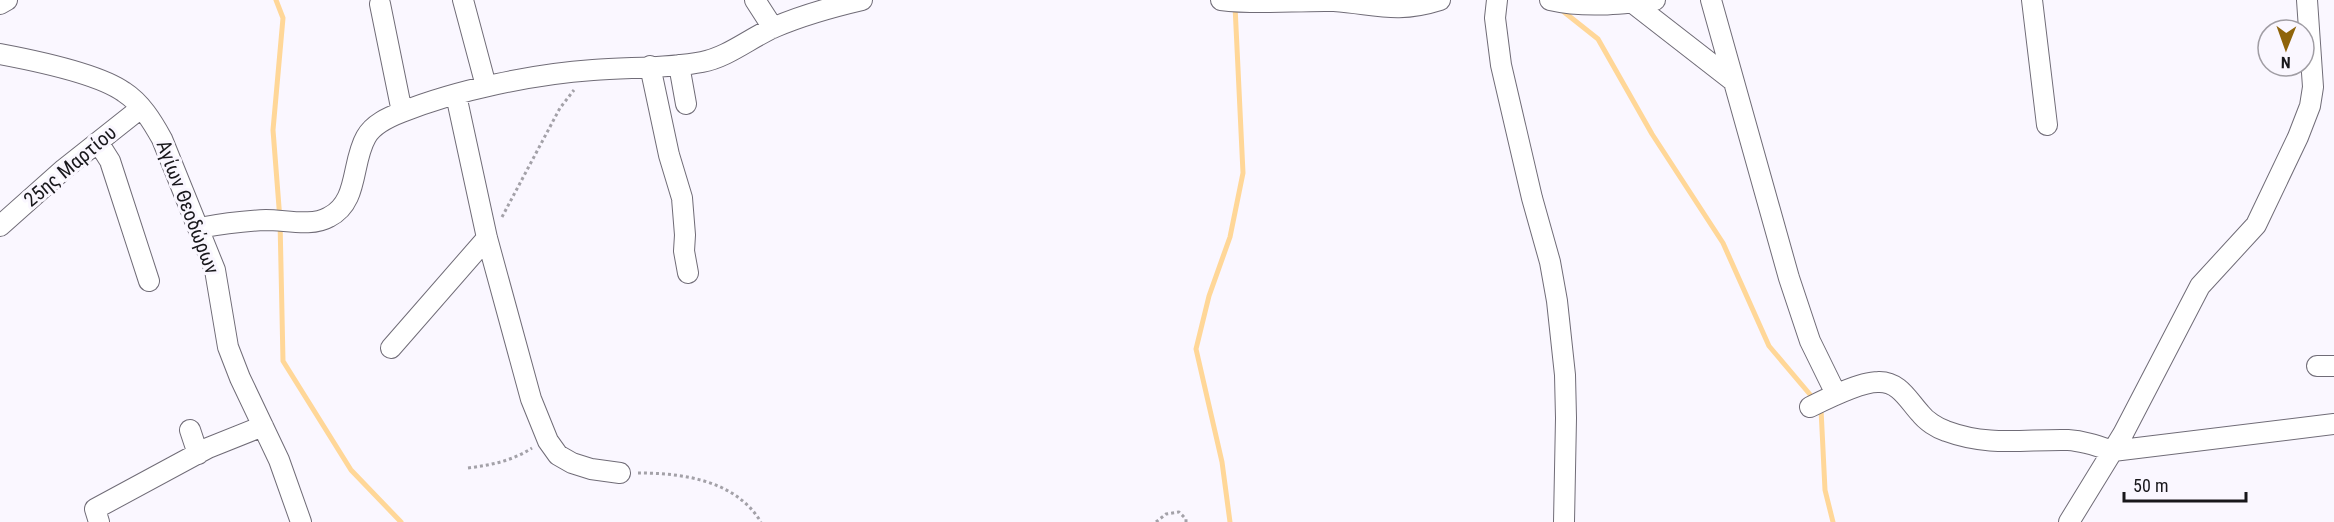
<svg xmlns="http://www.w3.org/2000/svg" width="2334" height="522" font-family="'Roboto Condensed',sans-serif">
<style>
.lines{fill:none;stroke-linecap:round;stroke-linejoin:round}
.stream{stroke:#ffd798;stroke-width:5}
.street-casing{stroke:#706c77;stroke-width:22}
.path{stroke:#a3a1a8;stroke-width:3;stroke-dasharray:3 3;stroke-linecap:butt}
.street{stroke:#fff;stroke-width:20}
.labels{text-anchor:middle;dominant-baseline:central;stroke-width:6;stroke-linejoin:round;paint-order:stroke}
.street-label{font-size:20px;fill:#18171b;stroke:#faf7ff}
</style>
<rect width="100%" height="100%" fill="#faf7ff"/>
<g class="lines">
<path class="stream" d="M276,0L283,18L273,130L280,220L283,361L351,470L401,522
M1559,8L1598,39L1652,134L1723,243L1769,346L1813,398
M1821,409L1825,490L1833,522
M1230,522L1222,462L1196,349L1209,296L1230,237L1243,173L1235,6"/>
<defs>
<path id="street" d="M463,0L486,86
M755,0L773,28
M1221,0C1259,5 1296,0 1334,1C1376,4 1396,14 1440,0
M1497,0L1495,18L1501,65L1532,198L1550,262L1557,301L1565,375L1566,418L1564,522
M1550,0C1585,8 1620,4 1655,0
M1711,0L1789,278L1810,341L1836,394
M2032,0L2047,125
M1633,3L1732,80
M0,4L7,0
M380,4L402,112
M0,54C32,60 99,74 124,92C141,103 152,121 162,139L215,270L228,347L240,378L279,460L301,522
M679,65L686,104
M650,66L669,155L682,198L685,235L684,251L688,273
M456,95L487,238L531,399L548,441L558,455L572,463L591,469L620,473
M98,142L110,161L149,281
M0,226L64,169L141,108
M199,228C221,224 244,221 266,220C286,220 312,227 329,217C359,202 351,163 366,137C373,124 389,117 402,112C457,90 534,74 593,70C628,67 666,69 702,62C728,57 750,38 775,27C803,15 832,7 862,0
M391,348L487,238
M2317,366H2334
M1810,407C1826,399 1860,382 1878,382C1899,381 1908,400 1920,413C1926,421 1937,428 1946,431C1989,447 2024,439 2068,440C2084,441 2098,446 2113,451L2334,424
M190,430L198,454
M99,522L95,509L208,448L263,426
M2069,522L2123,434L2200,286L2256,225L2298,137L2310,106L2313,87L2307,0"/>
</defs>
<use href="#street" class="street-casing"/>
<path class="path" d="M502,217L560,108L574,90
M468,468C491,465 512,461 532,448
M638,473C683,473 735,480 761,522
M1156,522L1166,514L1179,512L1186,519V522"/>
<use href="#street" class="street"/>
</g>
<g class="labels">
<g class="street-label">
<text transform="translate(70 166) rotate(-40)">25ης Μαρτίου</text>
<text transform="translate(188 207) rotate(69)">Αγίων Θεοδώρων</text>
</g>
</g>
<g transform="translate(2286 48) rotate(181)"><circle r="28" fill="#faf7ff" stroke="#a09da4" stroke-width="1.5"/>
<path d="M0-4.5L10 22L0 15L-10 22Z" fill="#8f640a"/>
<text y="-9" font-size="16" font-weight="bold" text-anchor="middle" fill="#18171b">N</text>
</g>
<path d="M2124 492v9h122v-9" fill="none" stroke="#18171b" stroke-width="3"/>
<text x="2133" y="492" font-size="18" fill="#18171b" stroke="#faf7ff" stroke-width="4.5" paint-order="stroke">50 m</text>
</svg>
